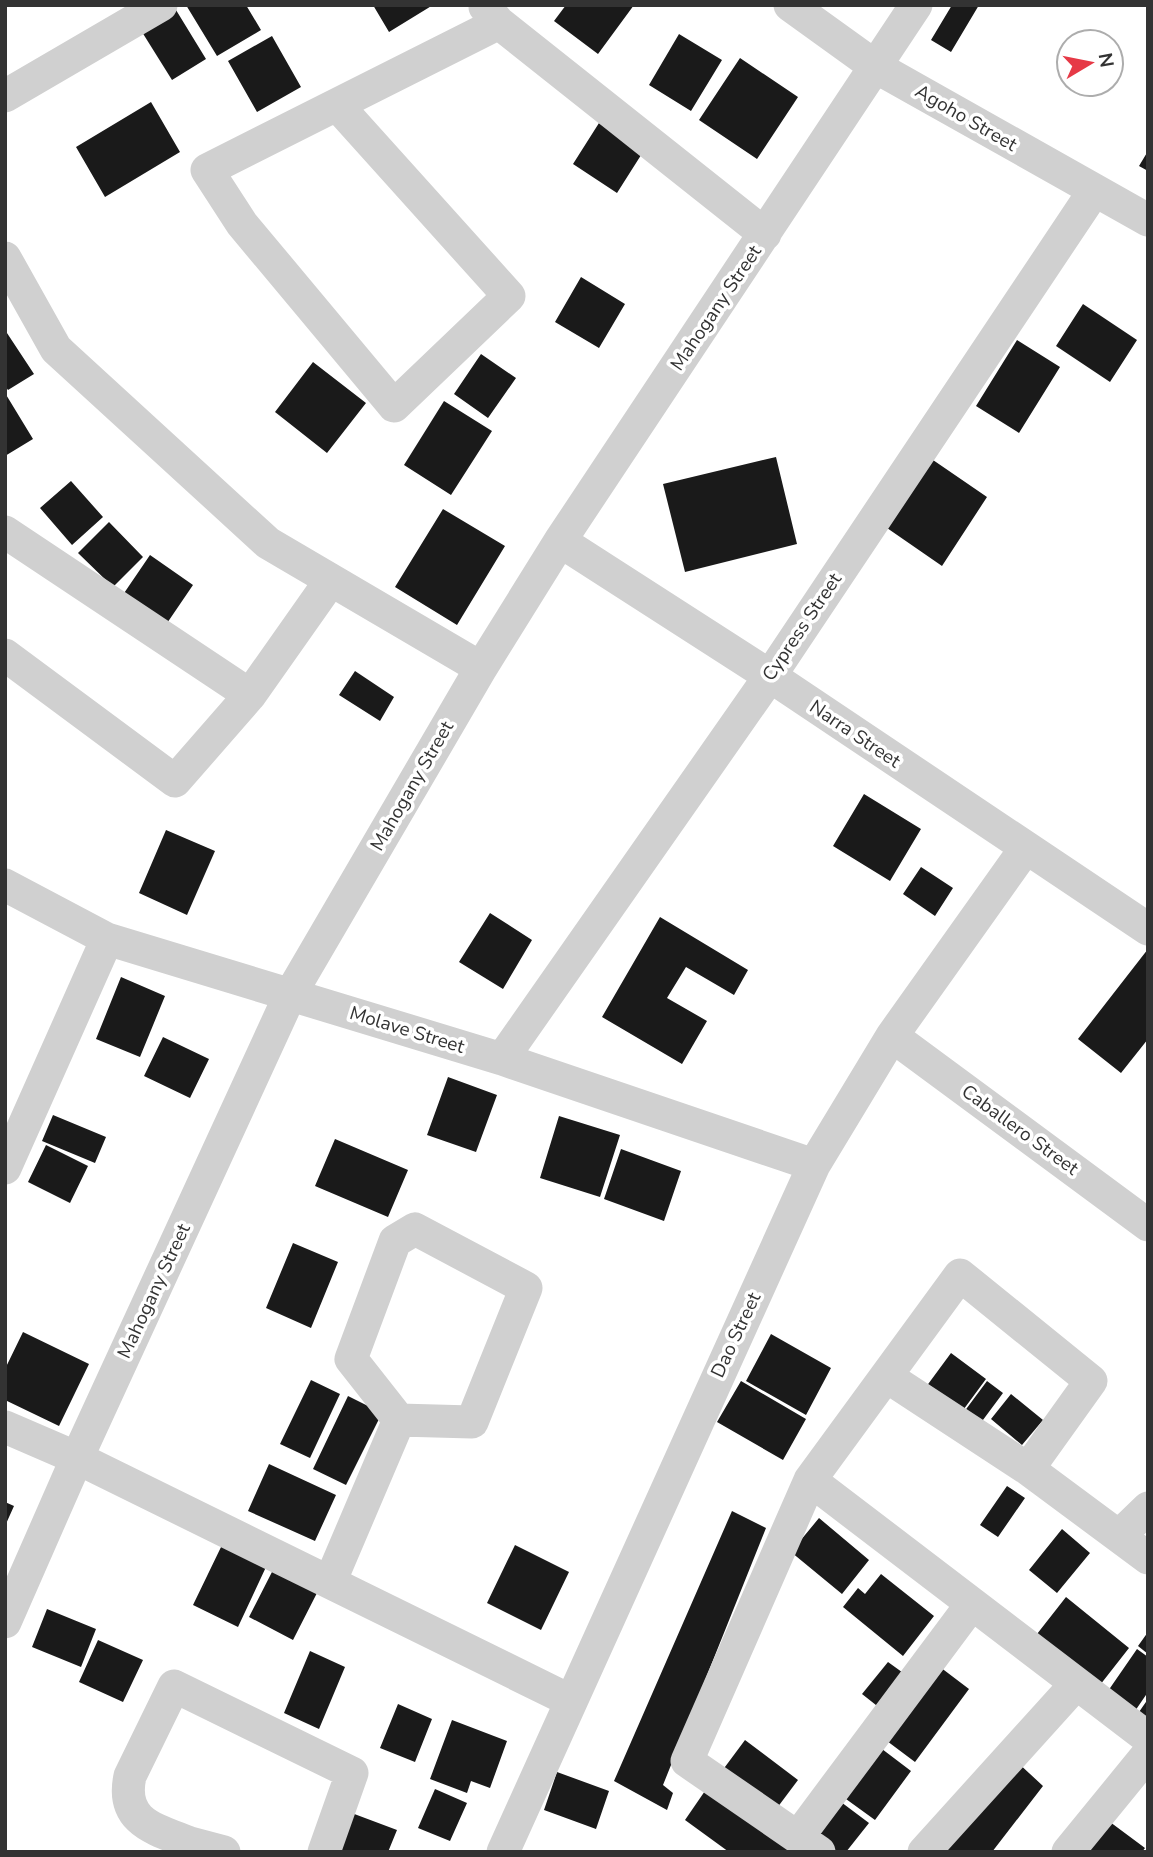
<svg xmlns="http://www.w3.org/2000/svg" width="1153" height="1857" font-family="'Nunito Sans',sans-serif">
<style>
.building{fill:#1a1a1a}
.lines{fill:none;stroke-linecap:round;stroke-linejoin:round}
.minor{stroke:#d0d0d0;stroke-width:33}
.labels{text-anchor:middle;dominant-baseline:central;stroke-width:7;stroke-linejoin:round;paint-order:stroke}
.street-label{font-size:19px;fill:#333;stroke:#fff}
</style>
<rect width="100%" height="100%" fill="#fff"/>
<path class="building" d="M186,5H246L261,30L217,56Z
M373,5H433L389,32Z
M566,5H634L598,54L554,21Z
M952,5H979L951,52L931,40Z
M176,10L206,59L172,80L142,32Z
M679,34L722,60L691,111L649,85Z
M272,36L301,87L257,112L228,61Z
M740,58L798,97L757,159L699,120Z
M151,102L180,152L105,197L76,147Z
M599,123L643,152L617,193L573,164Z
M1148,151V171L1139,166Z
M581,277L625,304L599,348L555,322Z
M1083,304L1137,340L1110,382L1056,346Z
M5,330L34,374L8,390L5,386Z
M1017,340L1060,367L1019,433L976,406Z
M481,354L516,378L488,418L454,394Z
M313,362L366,403L327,453L275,412Z
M5,393L33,439L5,456Z
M444,401L492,431L451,495L404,465Z
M776,457L797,544L685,572L663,484Z
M933,460L987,497L942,566L887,528Z
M71,481L103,517L72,545L40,508Z
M443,509L505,546L457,625L395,587Z
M109,522L143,557L113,587L78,553Z
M150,555L193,585L161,632L118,602Z
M355,671L394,697L380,721L339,695Z
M864,794L921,829L890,881L833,846Z
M166,830L215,851L187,915L139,893Z
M921,867L953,888L935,916L903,894Z
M490,913L532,940L503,989L459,962Z
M660,917L748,970L734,995L686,967L667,998L707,1021L682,1064L602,1017Z
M1148,949V1039L1121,1073L1078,1039Z
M121,977L165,996L140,1057L96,1039Z
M163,1037L209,1059L190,1098L144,1076Z
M448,1077L497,1095L476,1152L427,1135Z
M53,1115L106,1137L95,1163L42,1141Z
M559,1116L620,1135L600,1197L540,1178Z
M335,1139L408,1170L388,1217L315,1186Z
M46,1145L88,1166L70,1203L28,1182Z
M621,1149L681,1171L664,1221L604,1199Z
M293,1243L338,1262L311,1328L266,1308Z
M23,1332L89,1364L59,1426L5,1400V1369Z
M771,1334L831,1368L806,1415L746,1381Z
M951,1353L986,1379L958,1417L923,1391Z
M311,1380L340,1394L310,1458L280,1444Z
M741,1381L806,1419L783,1460L717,1422Z
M987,1381L1003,1393L974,1432L958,1420Z
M1011,1394L1043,1420L1022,1445L991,1419Z
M348,1396L382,1413L346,1485L313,1469Z
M269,1464L336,1495L315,1541L248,1511Z
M1007,1486L1025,1498L998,1537L980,1525Z
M5,1502L14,1506L5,1526Z
M732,1511L766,1528L663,1785L673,1793L667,1810L614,1781Z
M819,1518L869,1560L842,1594L791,1552Z
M1062,1529L1090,1553L1057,1593L1029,1570Z
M222,1545L266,1567L238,1627L193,1605Z
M515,1545L569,1572L541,1630L487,1603Z
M274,1568L318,1591L293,1640L249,1617Z
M881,1574L934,1616L903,1656L843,1607L858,1588L865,1594Z
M1066,1597L1129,1648L1100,1685L1037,1634Z
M47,1609L96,1629L81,1667L32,1647Z
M1148,1632V1654L1138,1646Z
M98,1640L143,1660L123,1702L79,1682Z
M1137,1649L1148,1657V1692L1135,1711L1108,1691Z
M310,1651L345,1667L319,1729L284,1713Z
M888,1662L906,1675L881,1709L862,1694Z
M940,1667L969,1689L915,1762L887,1741Z
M1148,1699V1718L1139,1712Z
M398,1704L432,1719L415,1762L380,1748Z
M452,1720L507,1741L490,1788L471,1781L467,1793L430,1779Z
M745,1740L798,1780L771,1816L719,1775Z
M882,1749L911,1771L875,1820L846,1799Z
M1015,1760L1043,1786L992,1852H940Z
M557,1772L609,1791L596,1829L544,1810Z
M707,1788L797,1852H729L685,1820Z
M435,1789L467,1803L450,1841L418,1828Z
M841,1802L869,1823L846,1852H837L816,1835Z
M349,1812L397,1830L388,1852H335Z
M1110,1822L1145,1848L1142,1852H1088Z"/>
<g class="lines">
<path class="minor" d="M790,5L876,67L1148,220
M485,7L499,23L765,234
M5,96L161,5
M338,106L509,296L394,406L242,224L207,170L499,23
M5,258L56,349L268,543L481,668
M5,532L250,695
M560,541L770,676L1148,929
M5,655L175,781L250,695L331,580
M5,885L107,939L502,1059L814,1165
M892,1036L1148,1225
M502,1059L770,676L1094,191
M5,1168L107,939
M415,1229L526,1288L472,1422L399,1420L351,1359L395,1241Z
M886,1376L1028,1469
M5,1427L77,1458L569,1700
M810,1480L1148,1738
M1119,1536L1148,1508
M330,1582L399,1420
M5,1622L77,1458L290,995L481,668L560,541L916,5
M798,1837L971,1605
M190,1843L224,1852
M187,1852L190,1843C155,1829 120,1822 130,1776L174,1686L352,1773L324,1852
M503,1852L814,1165L892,1036L1025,849
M819,1852L687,1761L810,1480L960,1275L1091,1381L1028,1469L1148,1558
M924,1852L1076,1684
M1068,1852L1148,1754"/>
</g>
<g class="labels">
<g class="street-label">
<text transform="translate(966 118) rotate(30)">Agoho Street</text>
<text transform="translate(716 308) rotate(-56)">Mahogany Street</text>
<text transform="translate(802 627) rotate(-56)">Cypress Street</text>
<text transform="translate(855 734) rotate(34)">Narra Street</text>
<text transform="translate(412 786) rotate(-60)">Mahogany Street</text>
<text transform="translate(407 1030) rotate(17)">Molave Street</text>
<text transform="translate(1020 1130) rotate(36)">Caballero Street</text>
<text transform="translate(154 1291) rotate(-65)">Mahogany Street</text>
<text transform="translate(736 1335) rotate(-65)">Dao Street</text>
</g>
</g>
<rect width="1153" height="1857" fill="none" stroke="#333333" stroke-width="14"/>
<g transform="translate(1090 63) rotate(80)"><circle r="33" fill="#ffffff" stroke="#adadad" stroke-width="2"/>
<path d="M0-5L12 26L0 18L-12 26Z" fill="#e63946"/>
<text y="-10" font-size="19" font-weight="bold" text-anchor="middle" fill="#333333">N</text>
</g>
</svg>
